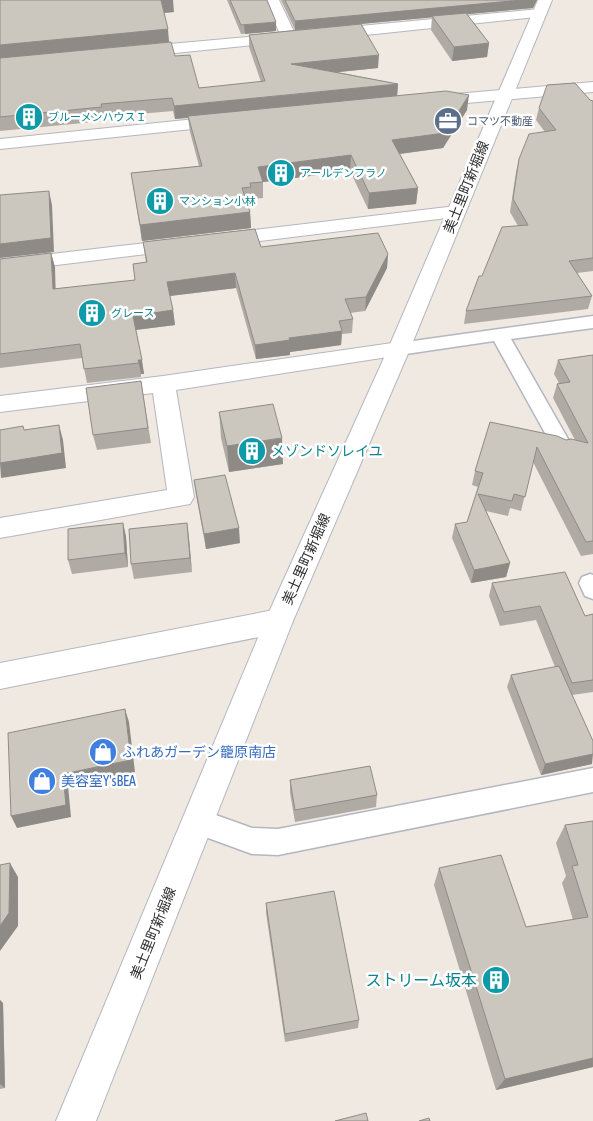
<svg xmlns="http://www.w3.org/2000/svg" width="593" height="1121" font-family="'Asap Condensed','Noto Sans JP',sans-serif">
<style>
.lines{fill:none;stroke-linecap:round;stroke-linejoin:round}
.service-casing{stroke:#b4b7c1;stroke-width:3}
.minor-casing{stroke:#b4b7c1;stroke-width:2}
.tertiary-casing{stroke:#b4b7c1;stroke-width:2}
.secondary-casing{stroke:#b4b7c1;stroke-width:2}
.service{fill:#fff;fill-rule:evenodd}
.minor{fill:#fff;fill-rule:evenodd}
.tertiary{fill:#fff;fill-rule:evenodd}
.secondary{fill:#fff;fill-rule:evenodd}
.wall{fill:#afaba4}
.shaded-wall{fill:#8e8b86}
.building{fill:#cbc7bf;stroke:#8e8b86}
.labels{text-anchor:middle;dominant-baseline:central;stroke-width:5;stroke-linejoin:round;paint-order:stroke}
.far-culture-label{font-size:11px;fill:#0d838f;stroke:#fff;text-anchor:start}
.far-service-label{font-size:11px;fill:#4e5e75;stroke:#fff;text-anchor:start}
.street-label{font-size:14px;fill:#2e2e2e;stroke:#fff}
.culture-label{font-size:14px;fill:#0d838f;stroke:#fff;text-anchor:start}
.shop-label{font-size:14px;fill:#366cbe;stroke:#fff;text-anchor:start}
.near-culture-label{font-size:16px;fill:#0d838f;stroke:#fff;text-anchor:end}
</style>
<rect width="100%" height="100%" fill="#efe9e1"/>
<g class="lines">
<defs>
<path id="service" d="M593,316V328L511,339L572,446L569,451L562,453L555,451L494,341L399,355L392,353L390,349L392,345L399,343Z
M590,574L593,575V599L585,596L579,583L582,577Z
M593,768V792L278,855L252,854L189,831L185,822L189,813L199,809L252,828L278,829Z"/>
<path id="minor" d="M265,0H279L297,38L294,41L136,57L130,55L128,52L130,49L136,47L280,34Z
M540,9L545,10L547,13L545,16L328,39L323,37L320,34L323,31L328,29Z
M593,82V92L432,106L426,105L424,101L426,97L432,96Z
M225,116L231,117L234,121L231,125L0,149V139Z
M456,206L463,208L466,212L463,216L220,246L213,244L210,240L213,236L220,234Z
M180,239L187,241L190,245L187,249L0,272V260Z
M399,342L407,344L410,349L407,354L176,390L194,497L190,504L0,538V518L167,490L153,393L0,412V396L163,376Z"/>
<path id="tertiary" d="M279,609L289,613L293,621L289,629L279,633L0,689V663Z"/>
<path id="secondary" d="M538,0H552L410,349L293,621L96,1121H56L265,621L388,349Z"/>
</defs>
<use href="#service" class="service-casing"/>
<use href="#minor" class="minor-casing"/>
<use href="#tertiary" class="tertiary-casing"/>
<use href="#secondary" class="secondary-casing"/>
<use href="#service" class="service"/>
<use href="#minor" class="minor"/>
<use href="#tertiary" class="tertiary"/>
<use href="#secondary" class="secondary"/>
</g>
<path class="wall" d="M0,0L174,12L164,13L169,42L54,53L175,56L199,88L261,82L249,47V35L295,30L281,0H537L533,8L467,14L489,43L487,57L452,61L431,30L432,17L361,24L378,68L337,72L398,84L397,96L467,110L443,148L400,154L418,188L416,204L368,209L350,171L263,182V198L252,199V203L247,204L250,212L251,228L142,241L131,173L199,166L190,132L188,118L175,119L173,111L104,117V121L0,131Z
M227,0H267L276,31L241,34Z
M590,100L593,101V271L577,273L592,296L588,309L464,324L466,311L482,276L518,226L510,212L516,172L519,159L545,132L536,120L539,108Z
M143,242L261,247L388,254L387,268L365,311L350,313L353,319L352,333L342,334L341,345L290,352V355L256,359L236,288L170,296L173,310L175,325L136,330L144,374H141V377L87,383L82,358L0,368V259L51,253L55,267V289L135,280L133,264L146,263Z
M593,355V554L581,556L533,462L521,511L510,508L508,516L486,511L510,563L506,577L471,583L452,538L455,524L467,522L478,487L472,485L475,471L490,422L566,440H575L553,398L557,384L559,383L554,374L558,360Z
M141,381L151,443L97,450L93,435Z
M219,412L283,464L229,472L221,438Z
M194,480L240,543L206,549L196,495Z
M123,523L126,537L128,567L72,574L68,560Z
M187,523L192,572L134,579L131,564Z
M492,583L585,616L593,614V692L572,695L592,764L541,775L507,687L511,675L555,667L536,620L500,626L489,596Z
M290,780L377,795L376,807L295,822L290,793Z
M593,821V1067L496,1090L434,885L439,868L526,927L573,920L562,883L566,876L556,843L565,825Z
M266,903L359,1020L358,1028L285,1042L266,913Z
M0,1000L3,1003L5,1088L0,1089Z"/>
<path class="shaded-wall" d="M161,0H173L174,12L162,13Z
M522,0H537L533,8L295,30V21Z
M276,22V31L245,34L244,25Z
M168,29L169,42L0,58V45Z
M489,43L487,57L452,61L454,47Z
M379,55L378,68L291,77V64Z
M398,84L397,97L175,119L174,106Z
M469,95L467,110L443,148L391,155L392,140Z
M351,155L350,171L263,182L258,167Z
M418,188L416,204L368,209L369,193Z
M49,191L52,205L54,252L0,258V244Z
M250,212L251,228L142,241L140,225Z
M51,253L55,267L56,303L53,289Z
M388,254L387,268L365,311L366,297Z
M235,273L236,288L169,296L167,282Z
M173,310L175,325L135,330L133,316Z
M342,331L341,345L290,352V355L256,359L255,345L289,338Z
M138,360H142L144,374H141Z
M59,425L63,440L66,468L1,478L0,463Z
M282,438L283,464L229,472L227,446Z
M123,523L126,537L128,567L125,553Z
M187,523L189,538L192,572L190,558Z
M239,528L240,543L206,549L204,534Z
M510,563L506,577L471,583L474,570Z
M125,709L129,722L135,772L68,786L71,817L17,828L11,816L63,774Z
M593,754L592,764L541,775L545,764Z
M10,863L18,877V926L0,951V926Z
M0,1000L3,1003L5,1088L0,1084Z
M593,1058V1067L496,1090L505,1079Z"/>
<path class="building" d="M0,0H163H161L168,29L0,45Z
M230,0H267L276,22L241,25Z
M285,0H522L295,21Z
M466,13L489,43L454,47L432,16Z
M361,24L379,55L291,64L398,84L174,106L172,98L101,104L102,107L0,117V58L171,42L175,56L190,55L199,88L265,81L249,35Z
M575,83L590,100L593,101V258L569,261L592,296L466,311L479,276H482L502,227L528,225L513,199L519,159L529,134L556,130L539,108L547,85Z
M446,91L469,95L445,133L392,140L418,188L369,193L351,155L258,167L263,182L250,183L251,187L242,188L250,212L140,225L131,173L202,166L188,116Z
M49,191L51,238L0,244V195Z
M255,229L261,247L378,233L388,254L366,297L345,299L353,319L339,321L342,331L289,338L290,340L255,345L235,273L167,282L173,310L133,316L142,360H138L139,363L84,369L80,344L0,354V259L51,253L53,289L135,280L133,264L147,262L143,242Z
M593,355V541L586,542L537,447L525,497L514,494L512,501L478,494L510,563L474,570L455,524L467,522L483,473L475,471L490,422L557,436L566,440L571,439L588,443L557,384L570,382L558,360Z
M141,381L148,428L93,435L86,388Z
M273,404L282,438L227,446L219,412Z
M59,425L62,453L0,463V430L23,426L24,430Z
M225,475L239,528L204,534L194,480Z
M123,523L125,553L68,560V529Z
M187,523L190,558L131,564L129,529Z
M565,572L585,616L593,614V680L572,683L540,606L504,612L492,583Z
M559,666L593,741V754L545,764L511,675Z
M125,709L131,760L63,774L66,805L11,816L8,733Z
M370,766L377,795L295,810L290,780Z
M593,821V1058L505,1079L439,868L501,855L526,927L588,917L572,866L578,865L565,825Z
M10,863L9,913L0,926V865Z
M334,891L359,1020L285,1034L266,903Z
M366,1113L368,1121H335Z
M429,1118L430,1121H419Z"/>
<defs>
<symbol id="building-disc" viewBox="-11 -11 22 22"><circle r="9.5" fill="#0f9aa8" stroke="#fff"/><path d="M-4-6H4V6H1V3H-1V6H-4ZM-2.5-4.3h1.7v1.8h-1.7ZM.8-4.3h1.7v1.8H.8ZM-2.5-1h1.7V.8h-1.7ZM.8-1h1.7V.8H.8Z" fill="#fff"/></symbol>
<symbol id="office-disc" viewBox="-11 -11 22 22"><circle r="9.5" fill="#5c6f8a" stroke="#fff"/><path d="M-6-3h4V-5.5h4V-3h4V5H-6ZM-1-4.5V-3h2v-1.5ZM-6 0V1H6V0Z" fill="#fff"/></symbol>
<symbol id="shop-disc" viewBox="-11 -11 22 22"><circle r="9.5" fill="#3f7fe0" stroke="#fff"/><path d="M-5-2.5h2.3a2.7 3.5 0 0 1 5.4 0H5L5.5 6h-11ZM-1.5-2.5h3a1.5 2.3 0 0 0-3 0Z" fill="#fff"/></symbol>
</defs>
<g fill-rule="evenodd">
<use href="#building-disc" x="13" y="101" width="32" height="32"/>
<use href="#office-disc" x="432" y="105" width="32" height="32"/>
<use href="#building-disc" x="265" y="157" width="32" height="32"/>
<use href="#building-disc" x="144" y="185" width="32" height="32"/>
<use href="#building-disc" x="76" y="297" width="32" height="32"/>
<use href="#building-disc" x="236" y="435" width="32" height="32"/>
<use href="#shop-disc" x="87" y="736" width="32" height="32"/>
<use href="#shop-disc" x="26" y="765" width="32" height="32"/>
<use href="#building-disc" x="480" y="964" width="32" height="32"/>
</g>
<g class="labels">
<g class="far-culture-label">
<text x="48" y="117">ブルーメンハウスＩ</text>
<text x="300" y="173">アールデンフラノ</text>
<text x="179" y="201">マンション小林</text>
<text x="111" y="313">グレース</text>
</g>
<g class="far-service-label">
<text x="467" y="121">コマツ不動産</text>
</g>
<g class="street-label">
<text transform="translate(466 187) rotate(-68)">美土里町新堀線</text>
<text transform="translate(306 559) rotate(-66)">美土里町新堀線</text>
<text transform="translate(153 933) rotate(-68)">美土里町新堀線</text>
</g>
<g class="culture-label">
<text x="271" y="451">メゾンドソレイユ</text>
</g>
<g class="shop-label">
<text x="122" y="752">ふれあガーデン籠原南店</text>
<text x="61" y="781">美容室Y'sBEA</text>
</g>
<g class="near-culture-label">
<text x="477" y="980">ストリーム坂本</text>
</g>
</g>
</svg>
